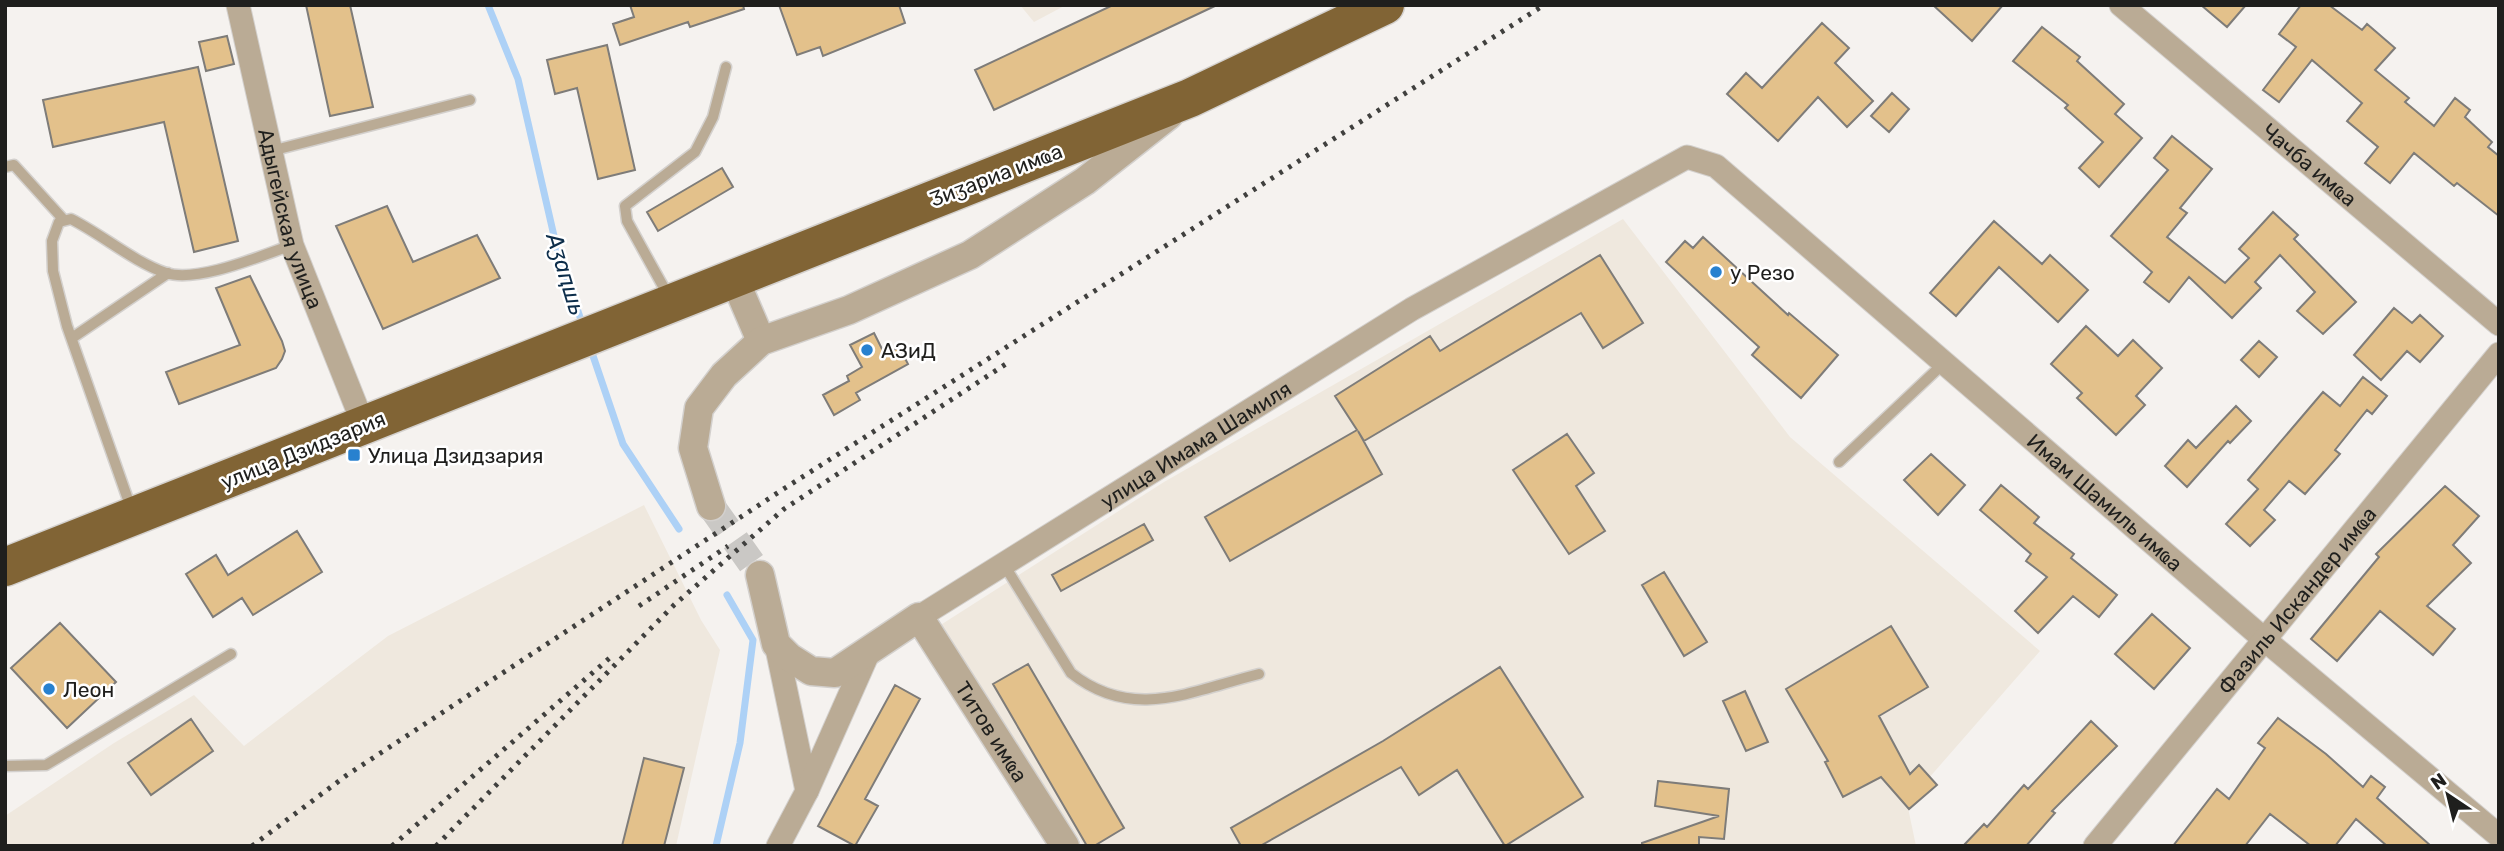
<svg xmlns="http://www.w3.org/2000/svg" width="2504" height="851" font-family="Rubik,sans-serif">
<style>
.built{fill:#efe8de}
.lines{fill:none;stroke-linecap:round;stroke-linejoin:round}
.stream{stroke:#add1f6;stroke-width:7}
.building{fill:#e3c18b;stroke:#7e7c79;stroke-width:2}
.tertiary-tunnel{stroke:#cac8c5;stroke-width:28;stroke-dasharray:28 14;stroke-linecap:butt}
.service-casing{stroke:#d3d0cd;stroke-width:13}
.minor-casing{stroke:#d3d0cd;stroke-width:25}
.tertiary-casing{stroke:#d3d0cd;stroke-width:31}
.trunk-casing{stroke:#d3d0cd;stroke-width:41}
.service{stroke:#baab95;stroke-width:10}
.minor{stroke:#baab95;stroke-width:23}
.tertiary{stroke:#baab95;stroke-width:28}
.trunk{stroke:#816435;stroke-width:38}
.rail{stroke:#40403e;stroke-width:5;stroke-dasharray:3.5 7;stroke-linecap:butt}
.poi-dot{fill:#2881cf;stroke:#fff;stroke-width:2.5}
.labels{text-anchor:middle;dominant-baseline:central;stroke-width:5;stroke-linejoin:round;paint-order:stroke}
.street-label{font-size:21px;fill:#1f1f1d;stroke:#fff}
.poi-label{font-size:21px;fill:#1f1f1d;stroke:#fff;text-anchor:start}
.water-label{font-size:23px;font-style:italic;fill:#0c2d4a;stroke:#fff}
</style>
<rect width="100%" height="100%" fill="#f5f2ef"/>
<path class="built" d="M1020,5H1066L1034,22Z
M1623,219L1790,437L2040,651L1907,803L1916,846H1084L939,626L1164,482Z
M644,505L701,620L720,650L676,846H5V816L114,743L194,695L244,746L388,636Z"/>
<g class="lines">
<path class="stream" d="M488,5L518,79L557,249L583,326
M590,347L623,444L679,529
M716,846L740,743L753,640L727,595"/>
</g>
<path class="building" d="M306,5H350L373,107L330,116Z
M630,5H743L744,9L690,27L688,22L620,45L613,24L634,17Z
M779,5H899L905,23L823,56L820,47L797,55Z
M1113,5H1217L994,110L975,70Z
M1933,5H2003L1972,41Z
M2201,5H2246L2227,27Z
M2301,5H2329L2362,30L2367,24L2395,48L2375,70L2409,98L2405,102L2434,126L2455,98L2470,110L2465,117L2492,142L2488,147L2499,156V216L2457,183L2454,186L2414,153L2390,183L2365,163L2378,147L2347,121L2362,103L2312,60L2279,102L2263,90L2296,47L2279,34Z
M1822,23L1849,48L1835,63L1873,101L1847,127L1818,97L1778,141L1727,94L1746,73L1762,88Z
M2042,27L2080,57L2077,61L2124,104L2115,114L2142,138L2099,187L2079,168L2103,142L2065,108L2068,105L2013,61Z
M227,36L234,64L206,71L199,42Z
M607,45L635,170L598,179L577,88L555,94L547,60Z
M198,67L238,241L194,252L164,122L53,147L43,100Z
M1892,93L1909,109L1889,132L1871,116Z
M2172,136L2212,169L2180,208L2187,213L2167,237L2225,283L2249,258L2239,249L2273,212L2298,235L2294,239L2356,302L2323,334L2297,311L2315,292L2280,255L2255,282L2261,288L2232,318L2189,277L2169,302L2144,282L2152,272L2111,236L2168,170L2154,158Z
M722,168L733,187L658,231L647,212Z
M387,206L413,262L477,235L500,278L383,329L336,226Z
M1994,221L2042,264L2050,255L2088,290L2058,322L1999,267L1956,316L1930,293Z
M1703,237L1788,315L1789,313L1838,355L1801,398L1752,355L1759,347L1666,262L1685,241L1693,248Z
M1600,255L1643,323L1603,348L1581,313L1364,441L1358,431L1382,474L1230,561L1205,517L1357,430L1335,396L1430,336L1440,351Z
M250,276L282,341L285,351L282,359L276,368L179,404L166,372L240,345L216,288Z
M2394,308L2412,323L2420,315L2443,336L2420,362L2407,351L2381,380L2354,355Z
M2086,326L2118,356L2133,340L2162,368L2136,396L2145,405L2116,435L2077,398L2082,393L2051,364Z
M874,333L885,355L899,347L908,364L856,393L860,400L834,415L823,395L849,381L847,376L862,367L850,345Z
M2259,341L2277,357L2259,377L2241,360Z
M2363,377L2387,396L2372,414L2367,410L2335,450L2340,454L2305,494L2289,481L2264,510L2275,520L2250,546L2226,524L2258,489L2248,480L2323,392L2340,406Z
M2236,406L2251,421L2230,443L2228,441L2187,487L2165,466L2188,440L2196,448Z
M1567,434L1594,473L1576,486L1605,531L1569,554L1513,470Z
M1931,454L1965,485L1938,515L1904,480Z
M2001,485L2039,517L2034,523L2074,554L2071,558L2117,595L2099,617L2073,596L2038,633L2015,611L2047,577L2026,561L2031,554L1980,510Z
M2445,486L2479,516L2453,545L2471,563L2427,606L2455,629L2433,655L2380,611L2337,661L2311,639L2379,557L2376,554Z
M1144,524L1153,540L1061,591L1052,575Z
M297,531L322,572L253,615L242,598L213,617L186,574L216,555L228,575Z
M1664,572L1707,642L1684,656L1642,585Z
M2152,614L2190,648L2154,689L2115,654Z
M60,623L116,682L67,728L11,668Z
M1891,626L1928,687L1879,716L1910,774L1919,765L1937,785L1909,809L1881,777L1843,797L1825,762L1828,761L1786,689Z
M1028,664L1124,828L1094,846H1087L993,684Z
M1500,667L1583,797L1505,846L1457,770L1419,795L1401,767L1260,846H1241L1231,828L1383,741Z
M895,685L920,699L865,799L878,806L855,846L818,826Z
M1745,691L1768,742L1746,751L1723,701Z
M2278,718L2326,754L2363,787L2371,776L2385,787L2377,798L2431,846H2387L2356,819L2335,846H2311L2270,814L2245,846H2173L2217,789L2229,799L2265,748L2258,743Z
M191,719L213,751L151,795L128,763Z
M2091,721L2117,746L2052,811L2055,813L2026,846H1963L1984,824L1987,827L2024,785L2028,789Z
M644,758L684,768L664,846H622Z
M1658,781L1729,789L1724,839L1699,837V846H1642V843L1719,816L1655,806Z"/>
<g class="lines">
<path class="tertiary-tunnel" d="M711,506L760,575"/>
<defs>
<path id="service" d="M271,151L470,100
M5,167L14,165L63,219
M669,297L627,221L625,206L695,152L713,117L726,67
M72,338L168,273
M1839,462L1944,363
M132,511L67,326L53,271L52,241L59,222L71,219C103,235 132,261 166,273C198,283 260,256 292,245
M1003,563L1071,673C1133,722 1191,691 1259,674
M5,766L46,765L231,654"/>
<g id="minor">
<path id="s1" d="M238,5L292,245L364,426"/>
<path id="s2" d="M2121,5L2499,324"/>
<path id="s3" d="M919,617L1412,309L1687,157L1716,166L2265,640L2499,836"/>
<path d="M776,644L807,791"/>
<path d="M778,846L807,791L870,649"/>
<path id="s4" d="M2095,846L2499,354"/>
</g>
<g id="tertiary">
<path d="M734,278L761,341"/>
<path d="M711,506L693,448L699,408L724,375L761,341L849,310L970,255L1085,181L1169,115"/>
<path id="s5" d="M760,575L776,644L789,657L811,671L835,673L919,617L1065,846"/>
</g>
<path id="trunk" d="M5,567L1190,98L1385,5"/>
</defs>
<use href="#service" class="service-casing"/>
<use href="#minor" class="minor-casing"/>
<use href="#tertiary" class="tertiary-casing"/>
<use href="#trunk" class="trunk-casing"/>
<use href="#service" class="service"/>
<use href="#minor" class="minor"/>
<use href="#tertiary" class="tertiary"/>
<use href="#trunk" class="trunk"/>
<path class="rail" d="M639,606L728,546
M252,846L347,775L785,488L1544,5
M392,846L612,656
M436,846L674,605L784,509L1009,362"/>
</g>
<g class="poi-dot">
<circle cx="1716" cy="272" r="7"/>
<circle cx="867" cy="350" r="7"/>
<rect x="347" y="448" width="14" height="14" rx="3.5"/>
<circle cx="49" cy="689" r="7"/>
</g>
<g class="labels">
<g class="street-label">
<text stroke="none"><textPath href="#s2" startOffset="247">Чачба имҩа</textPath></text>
<text transform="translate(996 175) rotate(-21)">Ӡиӡариа имҩа</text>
<text stroke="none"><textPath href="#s1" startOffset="220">Адыгейская улица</textPath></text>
<text stroke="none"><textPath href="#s3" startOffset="326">улица Имама Шамиля</textPath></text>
<text transform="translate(303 450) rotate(-22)">улица Дзидзария</text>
<text stroke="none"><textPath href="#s3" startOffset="1440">Имам Шамиль имҩа</textPath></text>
<text stroke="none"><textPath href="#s4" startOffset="318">Фазиль Искандер имҩа</textPath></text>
<text stroke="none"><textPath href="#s5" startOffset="376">Титов имҩа</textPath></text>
</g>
<g class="poi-label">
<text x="1730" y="272">у Резо</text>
<text x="881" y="350">АЗиД</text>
<text x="368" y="455">Улица Дзидзария</text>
<text x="63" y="689">Леон</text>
</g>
<g class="water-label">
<text transform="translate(566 274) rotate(73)">Аӡаԥшь</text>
</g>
</g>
<rect width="2504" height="851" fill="none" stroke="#1f1f1d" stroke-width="14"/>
<g transform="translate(2448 795) rotate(325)" stroke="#ffffff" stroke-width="5" paint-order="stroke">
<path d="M0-5L12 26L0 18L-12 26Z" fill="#1f1f1d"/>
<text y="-10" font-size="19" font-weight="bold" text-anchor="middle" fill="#1f1f1d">N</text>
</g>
</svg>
